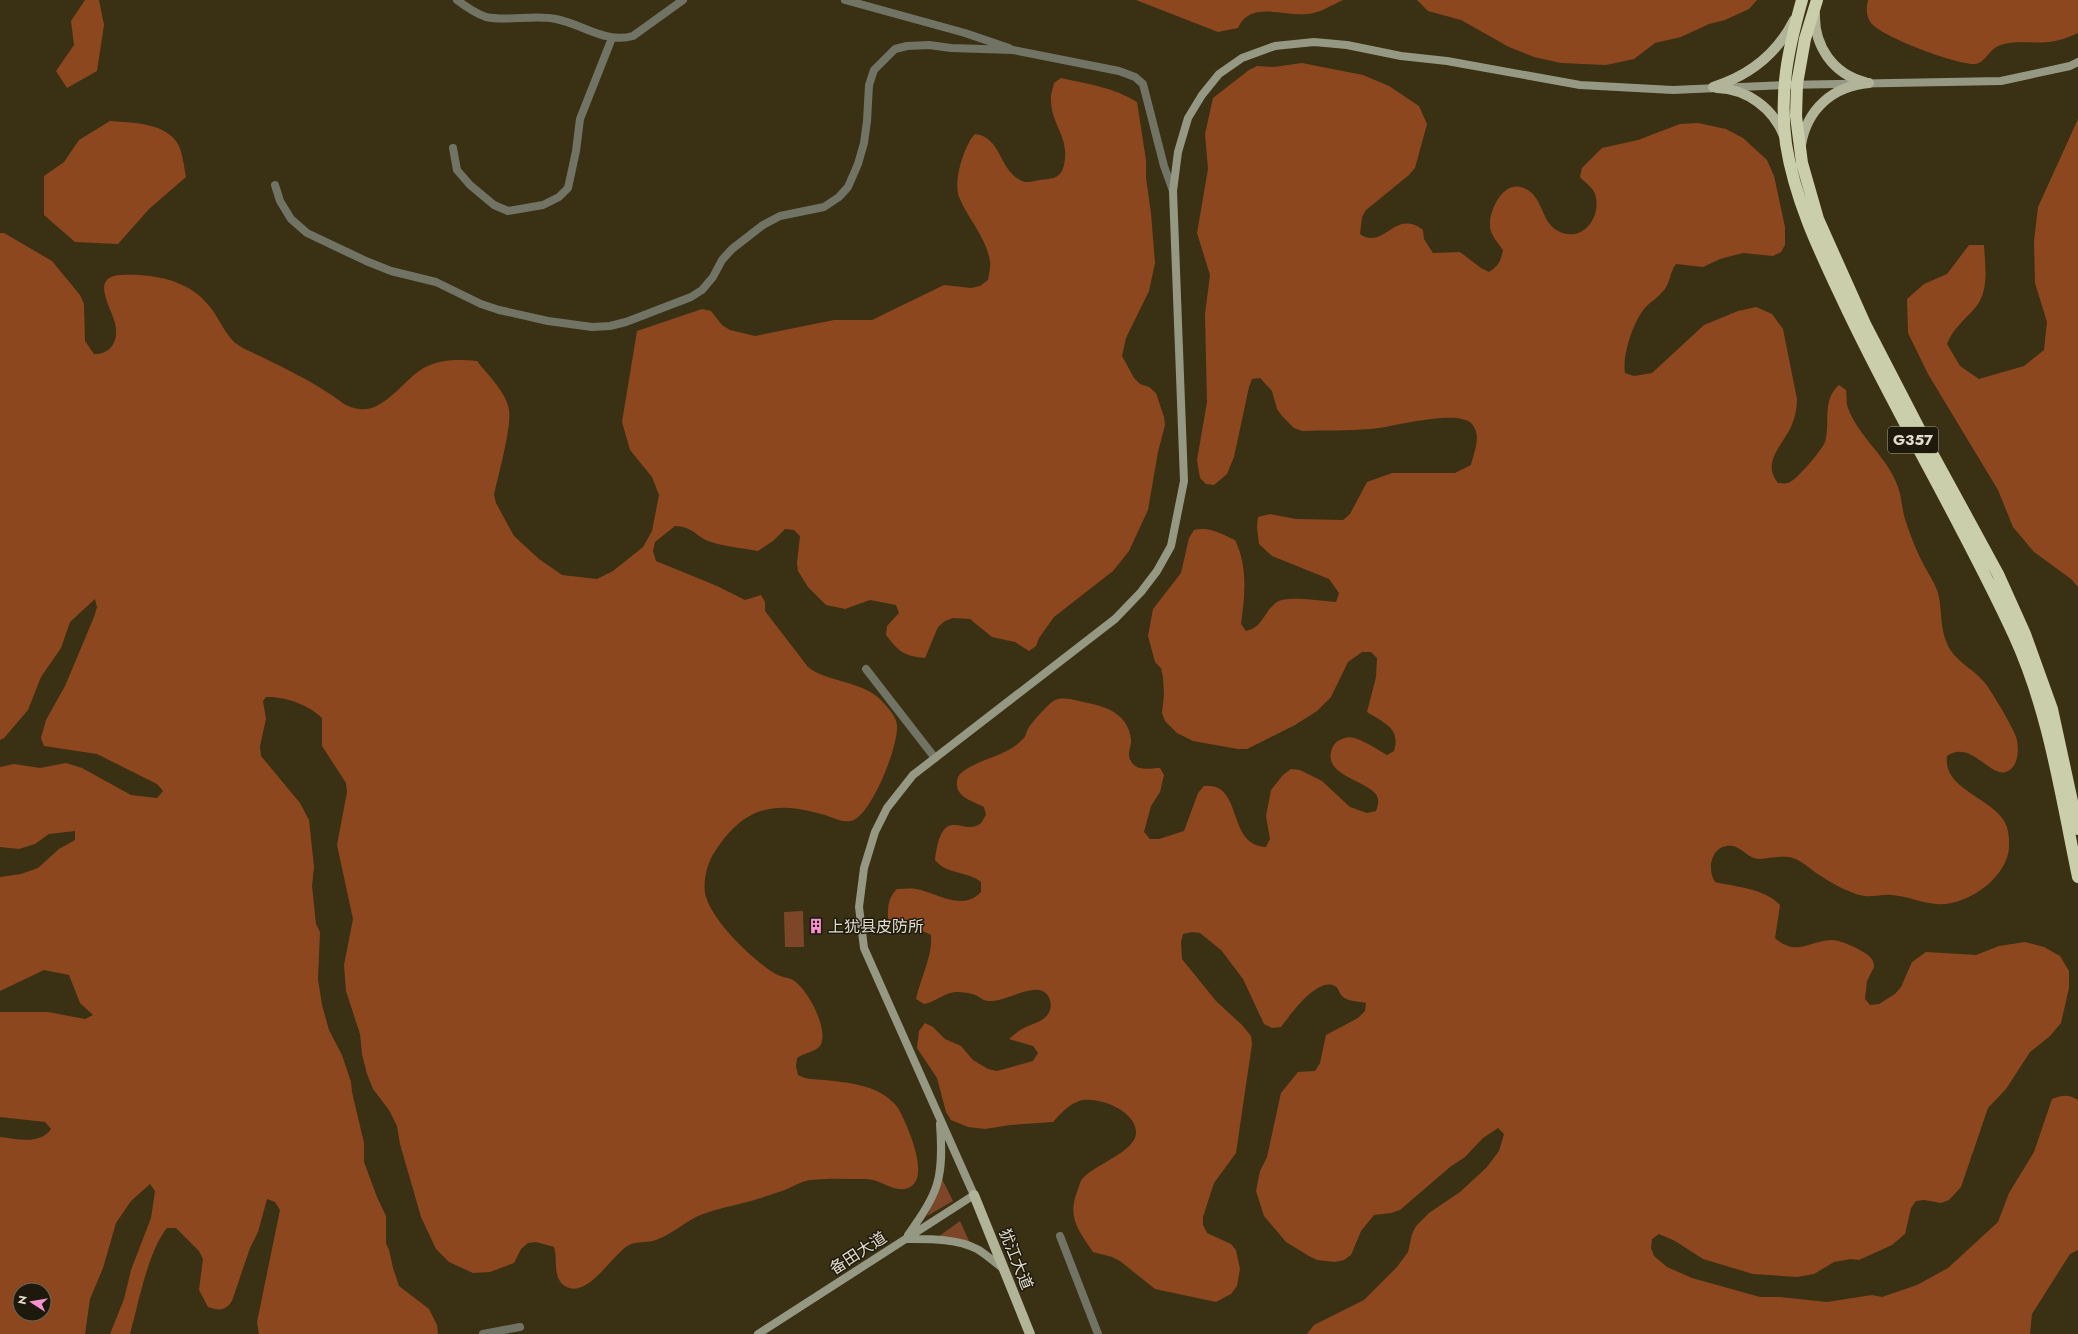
<svg xmlns="http://www.w3.org/2000/svg" width="2078" height="1334" font-family="Jost,'Noto Sans SC',sans-serif">
<style>
.green{fill:#7d4628}
.forest{fill:#8d471f;fill-rule:evenodd}
.lines{fill:none;stroke-linecap:round;stroke-linejoin:round}
.street{stroke:#717365;stroke-width:8}
.secondary{stroke:#959882;stroke-width:8}
.primary{stroke:#b1b498;stroke-width:10}
.highway{stroke:#caceab;stroke-width:12}
.labels{text-anchor:middle;dominant-baseline:central;stroke-width:3;stroke-linejoin:round;paint-order:stroke}
.shield{fill:#1d190c;stroke:#a7a292;stroke-width:1}
.shield-label{font-size:15px;font-weight:bold;fill:#e2dccc}
.poi-label{font-size:16px;fill:#e2dccc;stroke:#1d190c;text-anchor:start}
.street-label{font-size:16px;fill:#e2dccc;stroke:#1d190c}
</style>
<rect width="100%" height="100%" fill="#3a3013"/>
<path class="green" d="M803,911L804,947H785L784,912Z
M942,1179L953,1201L927,1216L936,1197Z
M960,1221L970,1243L938,1237Z"/>
<path class="forest" d="M85,0H99L104,25L97,71L67,88L56,71L74,45L71,21Z
M1136,0H1343C1332,5 1320,13 1308,14C1285,17 1250,0 1238,28L1218,32Z
M1417,0H1757L1749,9L1725,20L1709,24L1681,37L1655,43L1634,59L1606,65L1561,63L1534,57L1509,47L1461,20L1428,11Z
M1868,0H2078V33C2069,37 2059,41 2049,42C2033,44 2016,40 2001,45C1989,48 1986,63 1975,64C1957,65 1882,37 1871,23C1866,16 1866,8 1868,0Z
M1302,63L1363,75L1389,86L1419,106L1427,124L1415,168L1409,175L1366,210L1362,217L1360,234C1384,251 1395,208 1423,230L1424,239L1433,253L1460,252L1481,268L1489,272C1499,266 1501,260 1503,250C1498,243 1490,234 1490,226C1489,211 1502,183 1520,187C1544,192 1539,221 1558,231C1581,243 1600,220 1596,198C1595,188 1586,184 1580,177L1582,168L1602,148L1638,140L1680,124L1698,123L1726,129L1743,138L1767,160L1774,176L1785,227V245L1781,252L1773,256L1743,253L1720,259L1703,267L1676,264C1670,272 1670,282 1665,289C1659,297 1650,302 1644,309C1633,323 1622,355 1625,373L1634,376L1652,373L1704,325L1738,311L1756,307L1772,314L1783,329L1797,399C1797,408 1795,418 1791,427C1783,444 1761,463 1778,483C1781,483 1785,484 1788,483C1796,481 1822,450 1825,442C1831,423 1821,401 1839,385L1846,390C1847,396 1846,403 1848,408C1859,438 1888,457 1898,487C1902,498 1902,511 1906,522C1911,537 1918,555 1926,569C1931,578 1935,584 1938,593C1942,608 1940,626 1946,641C1953,661 1973,668 1984,682C1990,688 2015,731 2016,737C2019,746 2019,762 2011,769C1993,785 1973,738 1947,756C1942,791 1997,798 2007,827C2008,831 2009,837 2009,842C2012,875 1967,907 1936,904C1921,903 1907,896 1892,895C1878,894 1871,899 1856,894C1845,890 1831,883 1821,876C1812,871 1803,861 1793,858C1784,855 1770,858 1760,859C1748,859 1743,848 1733,846C1712,843 1706,868 1715,882C1736,887 1764,888 1780,905L1775,938C1796,957 1810,941 1831,940C1839,939 1866,951 1871,958C1873,960 1874,964 1874,967L1867,981L1865,999L1870,1005L1879,1004L1895,994L1901,987L1912,962L1926,952L1976,955L1999,946L2025,942L2044,947L2060,956L2069,971V988L2061,1023L2050,1036L2030,1052L2006,1089L1988,1108L1961,1187L1949,1200L1941,1203L1924,1200L1916,1201L1911,1208L1905,1234L1892,1245L1859,1260L1851,1259L1834,1262L1814,1274L1797,1277L1753,1274L1703,1259L1675,1241L1659,1234L1652,1239L1651,1248L1654,1256L1667,1267L1692,1278L1760,1297H1780L1827,1302L1872,1295L1882,1297L1917,1285L1948,1268L1998,1222L2009,1193L2034,1152L2052,1099C2061,1095 2069,1094 2078,1100V1250L2070,1254L2032,1314L2030,1334H1307L1314,1325L1364,1300L1397,1267L1408,1252L1412,1234L1416,1226L1429,1213L1460,1192L1487,1167L1499,1151L1504,1134L1498,1128L1483,1138L1465,1157L1450,1167L1400,1210L1391,1213L1374,1215L1361,1231L1351,1255L1344,1260L1335,1262L1317,1260L1309,1256L1286,1242L1264,1216L1256,1191L1260,1171L1267,1157L1281,1093L1298,1072L1315,1071L1320,1063L1326,1035L1358,1018L1365,1011L1366,1003C1358,1001 1348,1002 1342,996C1339,993 1339,988 1335,986C1317,977 1291,1014 1281,1027L1272,1028L1264,1024L1243,979L1221,950L1200,933L1192,932L1183,934L1181,942L1182,959L1216,1001L1242,1025L1251,1036L1252,1044L1236,1153L1214,1183L1203,1217V1225L1207,1233L1231,1244L1236,1250L1240,1269L1237,1286L1231,1294L1216,1302L1155,1289L1120,1261L1112,1257L1093,1252C1079,1231 1067,1218 1077,1192C1079,1187 1080,1181 1083,1178C1096,1164 1134,1152 1136,1134C1138,1111 1097,1095 1079,1101C1068,1105 1061,1113 1053,1122L1010,1125L985,1129L968,1127L951,1120L946,1112L937,1078L917,1048L919,1031L925,1023L933,1027L945,1039L961,1046L973,1060L988,1069L997,1071L1033,1061L1038,1053L1033,1046L1009,1039C1014,1035 1019,1030 1024,1028C1031,1024 1043,1022 1048,1014C1055,1003 1048,988 1034,990C1019,991 1004,1001 989,1001C983,1001 980,997 975,995C971,993 962,992 957,992C945,992 936,1002 924,1004L916,999C920,979 933,956 931,935C918,927 902,928 888,921C888,908 887,899 897,889C903,889 910,888 916,889C938,893 962,912 981,892V882C968,871 947,875 935,860C942,801 964,838 981,823C983,821 984,817 986,815L984,807C973,801 955,797 957,782C957,777 960,773 965,770C983,758 1009,755 1023,739C1026,737 1026,732 1028,729C1032,722 1049,703 1055,700C1066,696 1077,701 1088,703C1108,707 1128,715 1131,739C1132,749 1124,755 1134,765C1140,771 1152,768 1160,768L1164,775L1160,792L1151,806L1144,832L1150,839H1159L1184,831L1198,793L1204,786C1244,782 1226,846 1266,847L1270,839L1266,816L1271,790L1283,775L1291,769L1300,770L1322,781L1350,807L1367,813L1376,811C1378,805 1380,799 1375,793C1363,780 1326,775 1331,752C1333,744 1337,740 1345,738C1356,734 1377,750 1387,755L1394,751C1401,728 1384,723 1367,712L1376,677L1377,658L1371,652H1362L1348,662L1331,697L1317,711L1295,725L1247,749H1238L1193,741L1177,733L1165,721L1162,713L1164,695L1163,677L1161,668L1155,662L1148,636L1153,609L1181,573L1189,538L1194,530C1209,526 1222,534 1235,540C1248,567 1245,595 1241,624L1246,631C1263,628 1264,611 1277,602C1287,595 1323,601 1336,602L1339,593L1329,579L1272,556L1259,544L1257,527L1258,517L1270,514L1296,519L1343,520L1350,514L1367,482L1392,473H1455L1471,465C1474,452 1482,436 1472,424C1457,408 1391,428 1370,429C1347,431 1325,430 1302,431L1294,428L1282,416L1277,409L1272,391L1260,378L1252,379L1249,387L1234,457L1227,474L1214,485L1206,484L1200,478L1197,460L1207,402L1205,314L1210,275L1197,233L1208,169L1205,134L1213,98L1249,70L1257,66L1274,67Z
M1061,78C1088,84 1113,87 1137,102L1146,160V178L1151,213L1155,263L1149,291L1126,338L1122,356L1134,378L1140,384L1149,387L1156,393L1164,417L1165,425L1158,452L1148,510L1129,551L1113,571L1054,617L1039,638L1036,646L1029,651L1015,642L992,637L970,619L953,618L945,621L938,627L925,658C904,656 899,652 886,635L887,626L899,613L896,605L870,600L845,609L826,605L808,587L798,571L797,563L800,536L794,530L785,529L773,541L758,551C743,548 726,547 711,542C695,537 695,527 675,526L655,542L653,551L656,561L717,586L745,600L761,595L765,602V611L808,667C826,682 863,681 881,700C888,708 898,718 897,728C897,749 873,810 854,820C845,824 834,818 825,815C774,800 744,806 714,853C707,863 702,884 706,897C714,923 752,959 774,973C780,977 787,977 793,980C807,988 830,1030 820,1046C815,1052 804,1053 797,1058L796,1066L798,1075C807,1080 814,1079 825,1080C844,1082 867,1084 884,1095C888,1098 895,1103 898,1108C906,1122 931,1176 910,1187C896,1195 881,1179 866,1179C848,1179 829,1178 810,1180C801,1181 791,1188 782,1191C769,1195 756,1200 743,1203C728,1207 711,1210 696,1217C683,1224 670,1235 656,1240C648,1243 637,1241 629,1245C612,1254 588,1300 565,1286C552,1278 558,1259 554,1247L536,1242L528,1243L521,1249L514,1263L490,1272L473,1273L449,1262L436,1249L421,1217L400,1144L397,1126L389,1110L373,1089L367,1074L362,1054L360,1034L346,991L344,965L353,919L337,845L347,792L346,783L322,746V718C309,705 285,696 266,697L263,701L266,719L260,746L261,756L300,803L309,820L314,867L312,886L316,924L320,932L318,979L322,1005L329,1030L342,1055L351,1082L352,1092L364,1143V1162L377,1197L386,1216V1243L389,1250L393,1268L399,1286L429,1309L437,1325L438,1334H259L257,1322L280,1210L275,1202L267,1199L258,1232L250,1248L232,1301C225,1311 219,1311 208,1307L199,1290L203,1259L199,1251L176,1228H167C148,1251 138,1305 130,1334H110L124,1299L131,1270L151,1218L155,1191L150,1184L131,1201L116,1223L103,1268L90,1299L85,1334H0V1137C17,1139 40,1145 51,1129L45,1122L0,1117V1012H48L85,1019L93,1015L80,1003L69,975L44,970L0,991V877L21,874L38,868L59,849L75,840V831L49,834L35,844L19,849L0,847V767L14,764L40,768L66,763L82,768L131,795L157,798L163,791L157,784L97,754L44,746L41,738L46,720L65,686L94,617L97,607L95,599L70,622L61,648L41,677L28,710L4,738L0,740V233H4L52,261L80,295L84,304L85,341L94,354C112,354 119,340 115,323C111,307 90,277 120,275C153,273 190,280 210,307C219,318 224,332 234,342C242,349 254,353 264,358C286,369 309,380 330,394C339,400 347,408 359,409C382,413 403,382 419,371C436,359 457,359 477,361C487,374 507,393 509,410C512,426 498,476 494,495L496,503L514,536L539,559L562,575L597,579L613,571L643,547L652,531L659,495L652,477L630,450L622,422L637,331L702,309L711,311L722,325L730,330L755,336L834,320H872L944,285L971,288L980,286L988,280C989,274 991,267 990,261C986,237 968,219 959,197C953,182 964,145 975,134C1001,137 999,169 1020,180C1026,184 1034,181 1040,180C1045,179 1052,179 1056,177C1060,175 1063,170 1064,165C1070,137 1052,127 1051,101C1050,95 1053,89 1054,83ZM20,1290H44V1314H20Z
M2078,119V587L2071,579L2034,552L2013,527L1998,490L1928,374L1908,333L1907,299L1924,284L1947,274L1969,245H1984C1985,264 1989,288 1978,304C1967,319 1955,325 1947,344L1960,366L1979,379L2024,366L2044,350L2047,322L2035,283L2034,241L2038,207Z
M110,121C131,123 165,122 178,144C183,154 184,167 186,177L149,209L118,244L75,242L44,215V176L64,162L79,140Z"/>
<g class="lines">
<path class="street" d="M457,0C465,6 477,14 486,17C509,22 533,14 556,19C582,24 606,44 633,36L683,0
M845,0L965,33L1009,48
M453,148L457,170L470,185L494,205L508,211L543,205L559,197L568,188L576,151L580,119L612,38
M275,185L280,201L291,219L307,233L366,261L391,271L436,282L481,304L499,310L548,321L592,327L610,326L626,322L691,297L702,290L713,277L722,260L732,249L763,225L780,216L824,207L839,197L848,187L858,164L864,143L867,121L869,85L874,70L895,49L907,46L929,45L951,48L1013,50L1119,71L1135,77L1143,84L1164,166L1173,191
M866,669L935,758
M1060,1236L1098,1334
M483,1334L520,1327"/>
<path class="secondary" d="M908,1235C939,1192 944,1178 940,1124
M906,1239C928,1239 956,1238 977,1249C986,1254 995,1263 1004,1269
M758,1334L974,1195L864,948L859,907L864,868L875,832L887,808L913,775L1115,619L1141,592L1157,571L1171,546L1184,481L1173,191L1178,152L1188,118L1202,95L1219,74L1242,58L1275,46L1314,42L1347,45L1401,56L1447,61L1580,85L1673,90L1783,85L2001,81L2070,66L2078,62"/>
<path class="primary" d="M1815,14C1814,46 1833,74 1865,82
M1713,87C1748,76 1777,54 1794,20
M1717,88C1747,89 1773,108 1784,136
M1801,145C1807,109 1833,86 1869,83
M974,1195L1030,1334"/>
<path class="highway" d="M1802,0C1788,50 1779,91 1786,144C1795,201 1820,252 1844,303C1897,416 1962,522 2014,635C2049,711 2061,796 2078,877
M1817,0L1805,39L1797,84L1796,116L1802,163L1818,219L1865,324L1926,442L1998,574L2025,634L2052,709L2078,829"/>
</g>
<defs>
<symbol id="building-bare" viewBox="-9 -9 18 18"><path d="M-4-6H4V6H1V3H-1V6H-4ZM-2.5-4.3h1.7v1.8h-1.7ZM.8-4.3h1.7v1.8H.8ZM-2.5-1h1.7V.8h-1.7ZM.8-1h1.7V.8H.8Z" fill="#f690d0" stroke="#1d190c" stroke-width="2.5" paint-order="stroke"/></symbol>
</defs>
<g fill-rule="evenodd">
<use href="#building-bare" x="805" y="915" width="22" height="22"/>
</g>
<g class="labels">
<rect class="shield" x="1888" y="427" width="50" height="26" rx="3"/>
<g class="shield-label">
<text x="1913" y="440">G357</text>
</g>
<g class="poi-label">
<text x="828" y="926">上犹县皮防所</text>
</g>
<g class="street-label">
<text transform="translate(858 1253) rotate(-33)">备田大道</text>
<text transform="translate(1016 1259) rotate(68)">犹江大道</text>
</g>
</g>
<g transform="translate(32 1302) rotate(282)"><circle r="19" fill="#1d190c" stroke="#6c6759"/>
<path d="M0-3L7 15L0 10L-7 15Z" fill="#f690d0"/>
<text y="-6" font-size="11" font-weight="bold" text-anchor="middle" fill="#e2dccc">N</text>
</g>
</svg>
